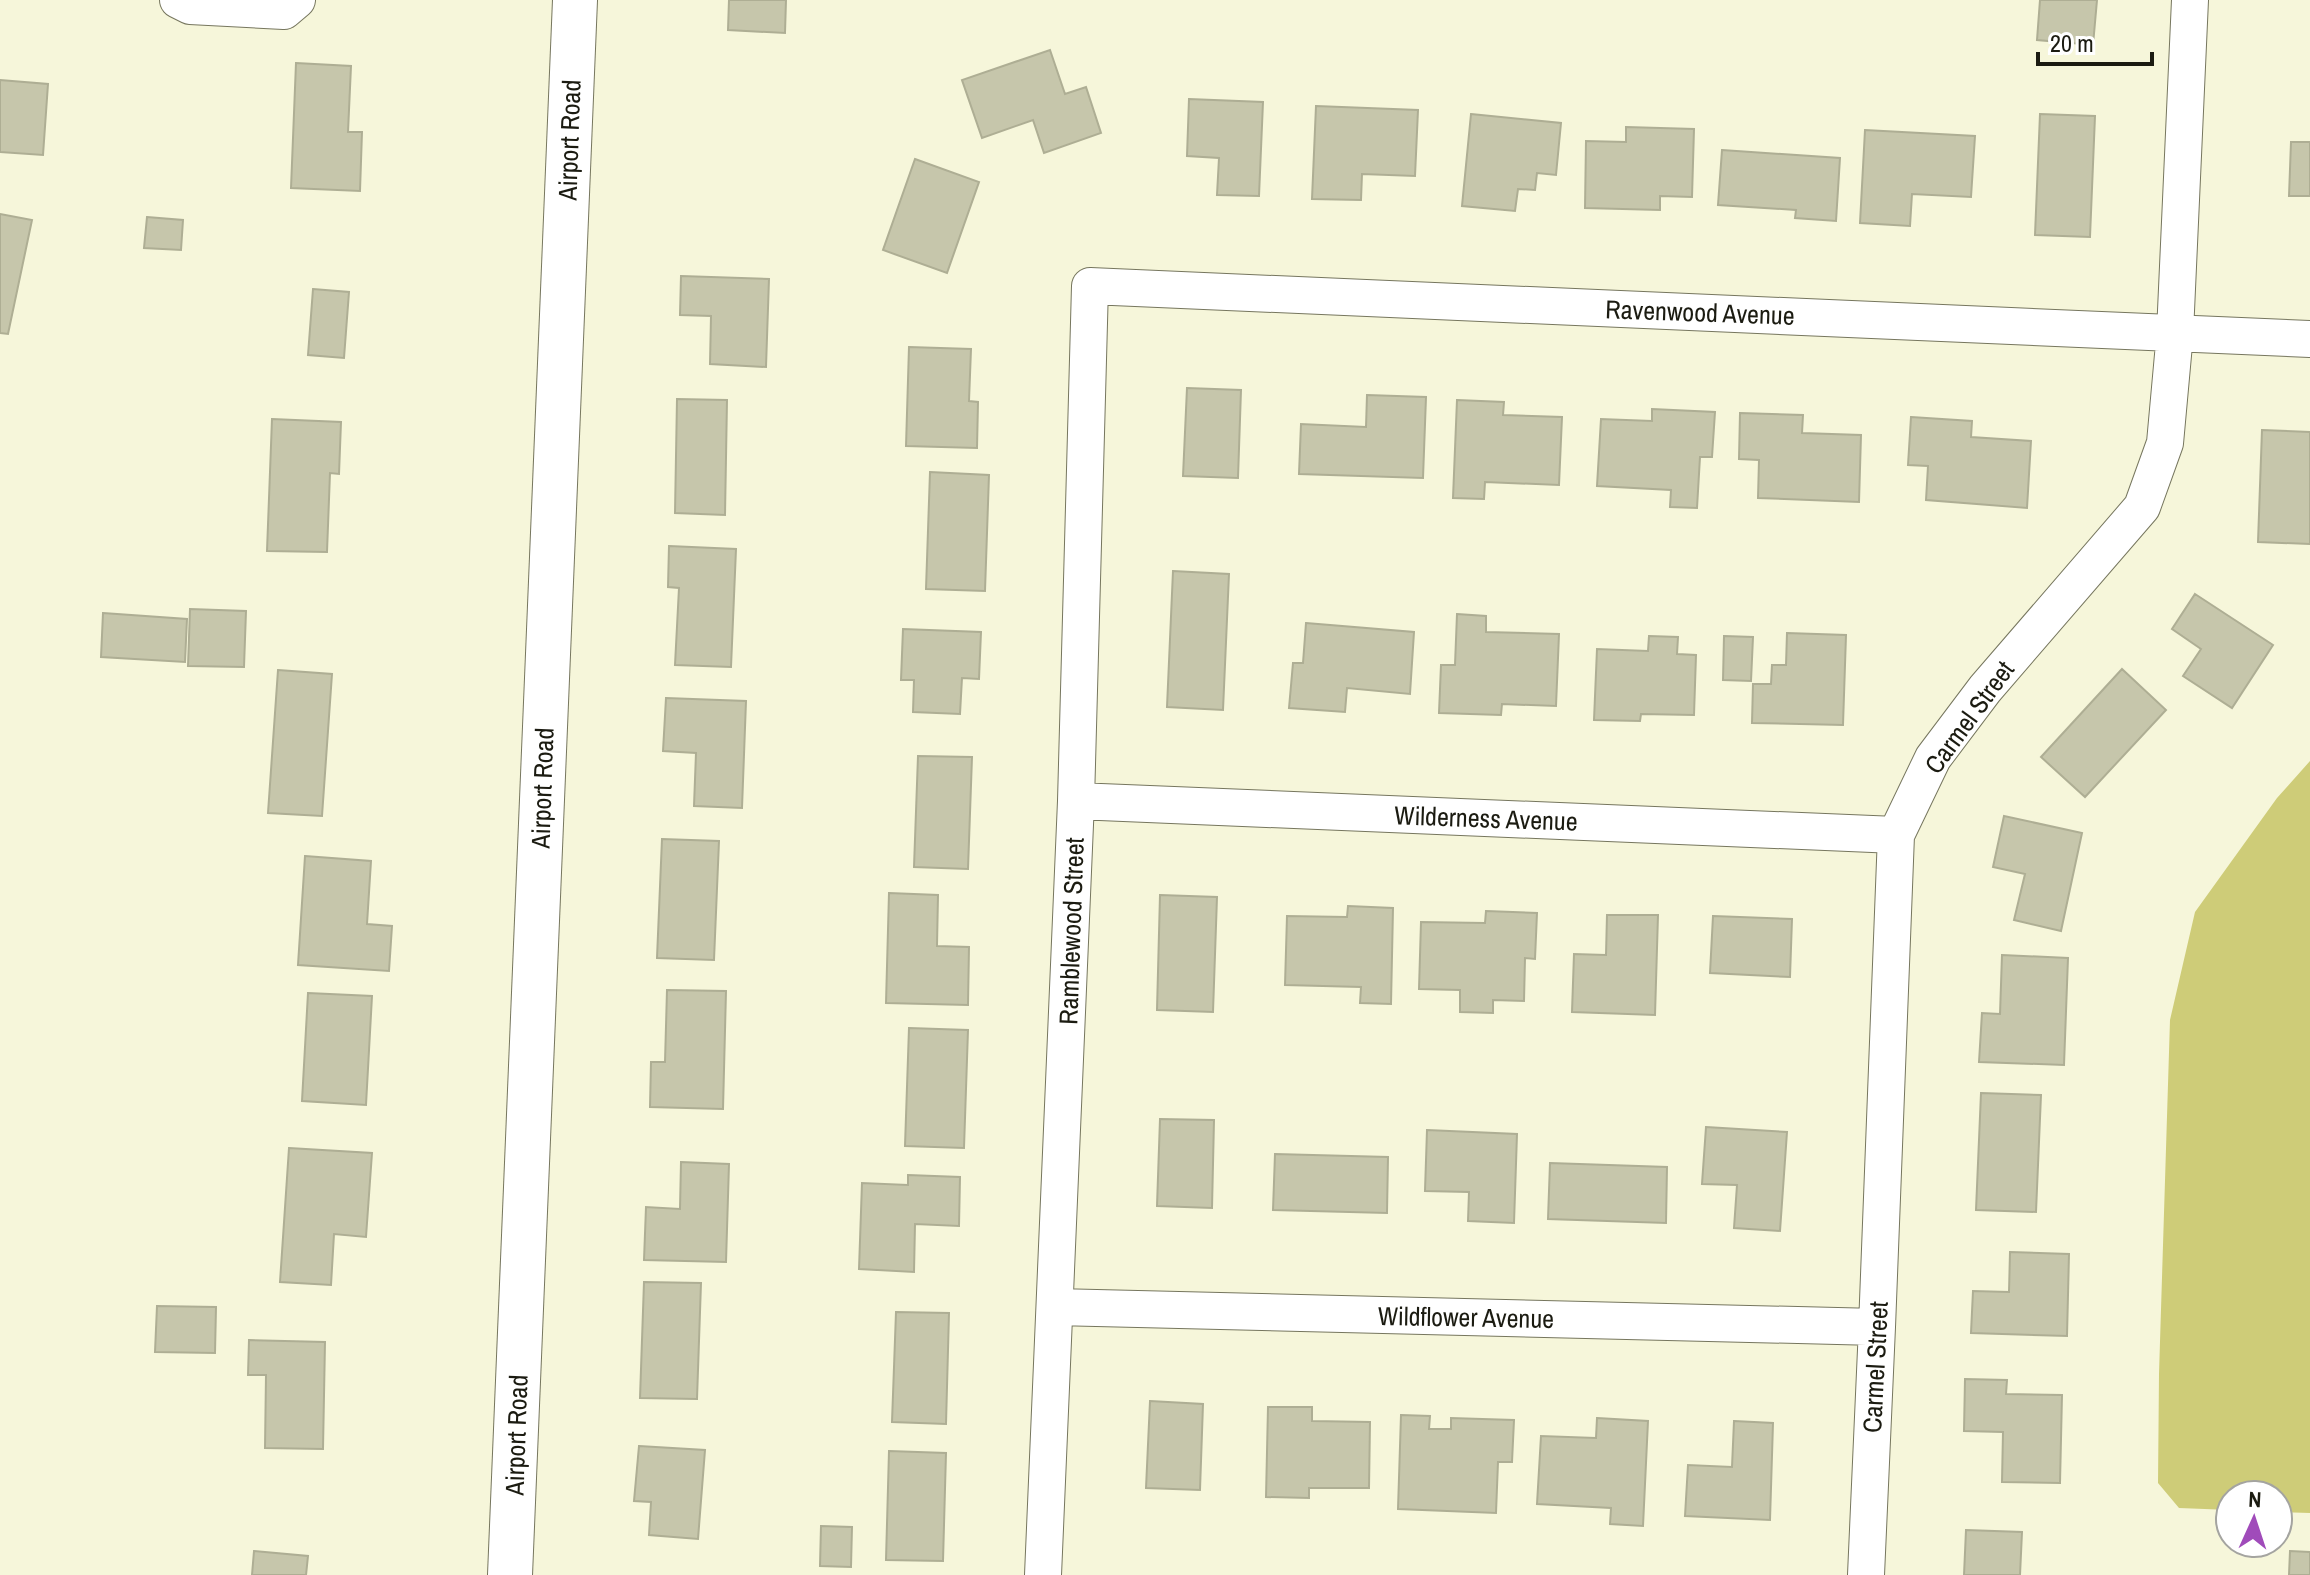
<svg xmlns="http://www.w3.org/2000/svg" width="2310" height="1575" font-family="'Archivo Narrow',sans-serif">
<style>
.water{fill:#cecc78}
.building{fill:#c6c6ab;stroke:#aeae94;stroke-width:2}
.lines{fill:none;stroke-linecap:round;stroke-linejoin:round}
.street-casing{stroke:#76765e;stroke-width:38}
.secondary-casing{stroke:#76765e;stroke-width:46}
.street{stroke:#fff;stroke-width:36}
.secondary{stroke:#fff;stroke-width:44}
.labels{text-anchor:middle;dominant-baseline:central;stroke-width:6;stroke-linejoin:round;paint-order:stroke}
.street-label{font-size:26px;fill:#1b1b11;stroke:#fff}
</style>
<rect width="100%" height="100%" fill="#f6f6da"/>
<path class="water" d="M2310,761V1513L2278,1512V1495H2230V1510L2179,1508L2158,1483L2159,1374L2170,1020L2195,912L2277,798Z"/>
<path class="building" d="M729,0H786L785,33L728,30Z
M2040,0H2097L2093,45L2037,40Z
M1050,50L1065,94L1086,87L1101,133L1044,153L1033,120L982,138L962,80Z
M296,63L351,66L348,132H362L360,191L291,188Z
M0,80L48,84L43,155L0,152Z
M1189,99L1263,102L1259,196L1217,195L1219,158L1187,156Z
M1316,106L1418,110L1415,176L1362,174L1361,200L1312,199Z
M1471,114L1561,123L1556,175L1537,173L1535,190L1518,189L1515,211L1462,206Z
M2040,114L2095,116L2090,237L2035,235Z
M1626,127L1694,129L1692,197L1660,196V210L1585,208L1586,141L1626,142Z
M1865,130L1975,136L1971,197L1912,194L1910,226L1860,223Z
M2291,142H2310V196H2289Z
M1722,150L1840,158L1836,221L1795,218L1796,210L1718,205Z
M915,159L979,182L947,273L883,250Z
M0,214L32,220L8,334L0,333Z
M147,217L183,220L181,250L144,248Z
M681,276L769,279L766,367L710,364L711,316L680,315Z
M313,289L349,292L344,358L308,355Z
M909,347L971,349L969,401L978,402L977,448L906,446Z
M1187,388L1241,390L1238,478L1183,476Z
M1367,395L1426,397L1423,478L1299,474L1301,424L1366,427Z
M677,399L727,400L725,515L675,513Z
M1457,400L1504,402L1503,415L1562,417L1559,485L1485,482L1484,499L1453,498Z
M1652,409L1715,412L1712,457H1700L1697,508L1670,507L1671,490L1597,486L1601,419L1652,421Z
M1740,413L1803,415L1802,433L1861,435L1859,502L1758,498L1759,460L1739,459Z
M1911,417L1972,421L1971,437L2031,441L2027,508L1926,500L1928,466L1908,465Z
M272,419L341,422L339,474L330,473L327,552L267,551Z
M2262,430L2310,432V544L2258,542Z
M930,472L989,475L985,591L926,589Z
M669,546L736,549L731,667L675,665L679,588L668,587Z
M1173,571L1229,574L1223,710L1167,707Z
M2195,594L2273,645L2232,708L2183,676L2201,649L2172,629Z
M190,609L246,611L244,667L188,666Z
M103,613L187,619L185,662L101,657Z
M1457,614L1486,616V632L1559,634L1556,706L1502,704L1501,715L1439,713L1441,665H1455Z
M1306,623L1414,632L1410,694L1347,688L1345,712L1289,708L1293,663H1303Z
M903,629L981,632L979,679L962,678L960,714L913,712L914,680H901Z
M1787,633L1846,635L1843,725L1752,723L1753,684H1771L1772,665H1786Z
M1649,636L1678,637L1677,654L1696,655L1694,715L1641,714L1640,721L1594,720L1597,649L1648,651Z
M1724,636L1753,637L1751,681L1723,680Z
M2122,669L2166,710L2085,797L2041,757Z
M278,670L332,674L322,816L268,813Z
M666,698L746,701L742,808L694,806L696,753L663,751Z
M918,756L972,757L968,869L914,867Z
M2004,816L2082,833L2061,931L2014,920L2025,874L1993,867Z
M662,839L719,841L714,960L657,958Z
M305,856L371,861L367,924L392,926L389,971L298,965Z
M889,893L938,895L937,946L969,947L968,1005L886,1003Z
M1160,895L1217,897L1213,1012L1157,1010Z
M1348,906L1393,908L1391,1004L1360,1003L1361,987L1285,985L1287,916L1347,917Z
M1486,911L1537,913L1535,959L1525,958L1524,1001L1493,1000V1013L1460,1012V990L1419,989L1421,922L1485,923Z
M1607,915H1658L1655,1015L1572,1012L1574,954L1606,955Z
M1713,916L1792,919L1790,977L1710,973Z
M2002,955L2068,958L2064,1065L1979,1062L1982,1013L2000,1014Z
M667,990L726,991L723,1109L650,1107L651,1062H665Z
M308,993L372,996L366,1105L302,1101Z
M909,1028L968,1030L964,1148L905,1146Z
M1981,1093L2041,1095L2036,1212L1976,1210Z
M1160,1119L1214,1120L1212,1208L1157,1206Z
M1706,1127L1787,1132L1780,1231L1734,1228L1737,1185L1702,1184Z
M1427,1130L1517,1134L1514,1223L1468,1221L1469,1192L1425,1191Z
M289,1148L372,1153L366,1237L334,1234L331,1285L280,1282Z
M1275,1154L1388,1157L1387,1213L1273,1210Z
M681,1162L729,1164L726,1262L644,1260L646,1207L680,1209Z
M1550,1163L1667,1167L1666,1223L1548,1219Z
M908,1175L960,1177L959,1226L915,1224L914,1272L859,1269L862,1183L908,1185Z
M2010,1252L2069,1254L2067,1336L1971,1333L1973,1291L2009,1292Z
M644,1282L701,1283L697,1399L640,1398Z
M157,1306L216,1307L215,1353L155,1352Z
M896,1312L949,1313L946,1424L892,1422Z
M249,1340L325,1342L323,1449L265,1448L266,1375H248Z
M1965,1379L2007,1380L2006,1394L2062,1395L2060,1483L2002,1482L2003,1432L1964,1431Z
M1150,1401L1203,1404L1200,1490L1146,1488Z
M1268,1407H1312V1421L1370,1422L1369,1488H1309V1498L1266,1497Z
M1401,1415L1430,1416L1429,1429H1451V1418L1514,1420L1512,1462H1498L1496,1513L1398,1509Z
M1597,1418L1648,1421L1643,1526L1610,1524L1611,1508L1537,1504L1541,1436L1596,1438Z
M1734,1421L1773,1423L1770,1520L1685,1516L1688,1465L1732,1467Z
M639,1446L705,1450L698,1539L649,1535L651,1502L634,1501Z
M889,1451L946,1453L943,1561L886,1560Z
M821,1526L852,1527L851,1567L820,1566Z
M1966,1530L2022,1532L2020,1575H1964Z
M254,1551L308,1556L306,1575H252Z
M2290,1551L2310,1552V1575H2289Z"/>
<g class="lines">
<defs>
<path id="street" d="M178,0L190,6L284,11L297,0
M1076,801L1896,835
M1055,1307L1877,1327
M1043,1575L1076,801L1090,286L2310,339
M1866,1575L1877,1327L1896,835L1933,758L1985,689L2142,507L2165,443L2175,333L2190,0"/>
<path id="secondary" d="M510,1575L575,0"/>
</defs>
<use href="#street" class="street-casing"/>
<use href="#secondary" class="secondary-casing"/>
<use href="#street" class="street"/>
<use href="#secondary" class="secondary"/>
</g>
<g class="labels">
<g class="street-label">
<text transform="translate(569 140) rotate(-88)">Airport Road</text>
<text transform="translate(1700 312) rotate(2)">Ravenwood Avenue</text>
<text transform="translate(1969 717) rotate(-54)">Carmel Street</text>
<text transform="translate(542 788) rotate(-88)">Airport Road</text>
<text transform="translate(1486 818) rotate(2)">Wilderness Avenue</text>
<text transform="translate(1071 931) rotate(-88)">Ramblewood Street</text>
<text transform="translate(1466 1317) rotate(1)">Wildflower Avenue</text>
<text transform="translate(1875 1367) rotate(-87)">Carmel Street</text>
<text transform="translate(516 1435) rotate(-88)">Airport Road</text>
</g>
</g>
<g transform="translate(2254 1519) rotate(3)"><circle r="38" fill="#ffffff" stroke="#a4a4a0" stroke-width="2"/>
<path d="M0-6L14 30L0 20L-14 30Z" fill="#a04bba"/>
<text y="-12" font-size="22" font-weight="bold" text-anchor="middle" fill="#1b1b11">N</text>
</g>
<path d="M2038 52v12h114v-12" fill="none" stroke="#1b1b11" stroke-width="4"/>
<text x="2050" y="52" font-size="24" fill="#1b1b11" stroke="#ffffff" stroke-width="6" paint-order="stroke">20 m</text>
</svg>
